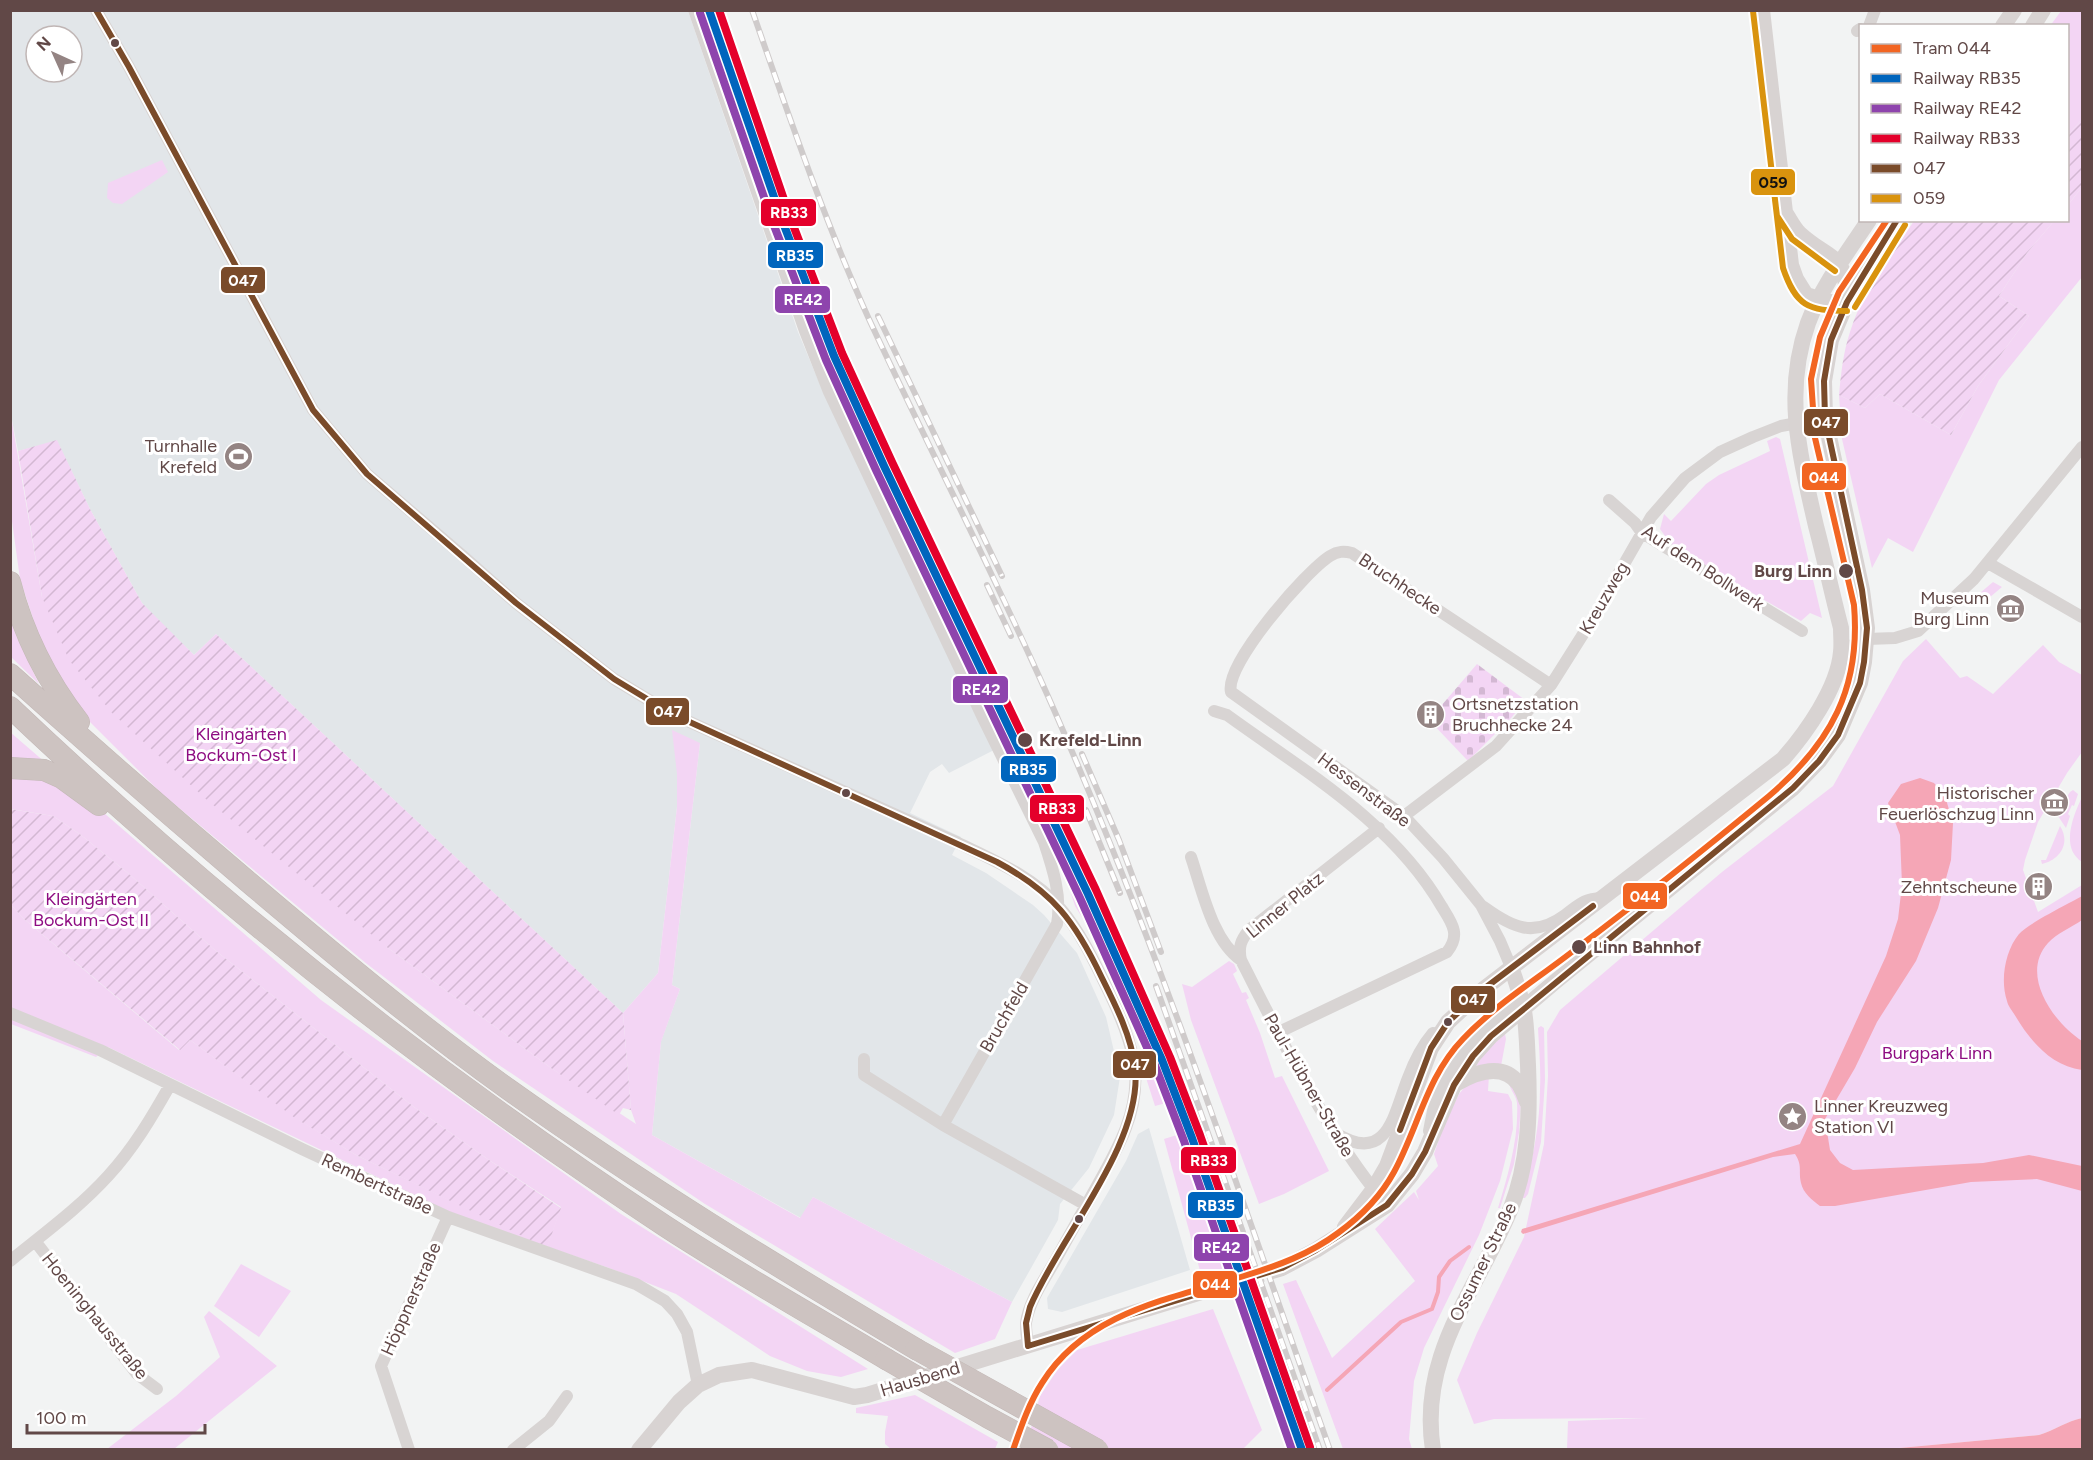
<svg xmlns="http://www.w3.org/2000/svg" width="2093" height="1460" font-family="Figtree,sans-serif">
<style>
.commercial{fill:#e2e6e9;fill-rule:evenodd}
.green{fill:#f3d5f4}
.cemetery{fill:url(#cemetery-stones)}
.garden{fill:url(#garden-furrows)}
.water{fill:#f5a6b6}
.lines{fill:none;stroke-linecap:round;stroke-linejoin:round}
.stream{stroke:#f5a6b6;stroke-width:4}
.secondary-tunnel{stroke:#d5d1d1;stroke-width:16;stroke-dasharray:16 8;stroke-linecap:butt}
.highway-casing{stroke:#c3b8b6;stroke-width:22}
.street{stroke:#d8d4d3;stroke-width:12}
.secondary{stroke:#d8d3d2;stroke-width:16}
.highway{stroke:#cdc3c1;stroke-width:21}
.rail-casing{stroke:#cfcbcb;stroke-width:6}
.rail{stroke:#fff;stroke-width:4;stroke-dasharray:11;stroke-linecap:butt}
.highway-bridge-casing{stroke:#c3b8b6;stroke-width:22;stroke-linecap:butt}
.highway-bridge{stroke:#cdc3c1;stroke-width:21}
.bus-1-casing{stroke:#fff;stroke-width:10}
.bus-2-casing{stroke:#fff;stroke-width:10}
.bus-1{stroke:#7a4b2a;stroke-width:6}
.bus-2{stroke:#d9930e;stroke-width:6}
.rail-1-casing{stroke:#fff;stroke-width:12}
.rail-2-casing{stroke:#fff;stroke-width:12}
.rail-3-casing{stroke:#fff;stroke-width:12}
.rail-1{stroke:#0065bd;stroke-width:8}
.rail-2{stroke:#8e44ad;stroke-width:8}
.rail-3{stroke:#e4002b;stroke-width:8}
.tram-1-casing{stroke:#fff;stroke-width:10}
.tram-1{stroke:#f26522;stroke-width:6}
.bus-dot{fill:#614847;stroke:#fff;stroke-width:2}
.labels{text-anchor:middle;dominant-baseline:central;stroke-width:6;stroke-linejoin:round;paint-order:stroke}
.poi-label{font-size:18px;fill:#614847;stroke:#fff;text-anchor:end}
.street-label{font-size:18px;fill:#614847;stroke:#fff}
.stop-label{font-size:18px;font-weight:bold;fill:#614847;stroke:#fff;text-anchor:start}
.park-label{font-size:18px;fill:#8e0d82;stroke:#fff}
.line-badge{stroke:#fff;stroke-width:2}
.badge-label{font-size:16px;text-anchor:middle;font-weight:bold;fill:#fff}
.pale-badge-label{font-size:16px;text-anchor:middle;font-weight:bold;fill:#111}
</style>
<defs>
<pattern id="cemetery-stones" width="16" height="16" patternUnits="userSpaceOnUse" patternTransform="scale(1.5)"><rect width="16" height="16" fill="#f3d5f4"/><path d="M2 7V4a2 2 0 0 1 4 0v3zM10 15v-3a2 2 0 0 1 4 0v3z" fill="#d3b8d3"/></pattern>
<pattern id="garden-furrows" width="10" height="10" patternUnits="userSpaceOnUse" patternTransform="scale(1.5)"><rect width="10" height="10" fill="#f3d5f4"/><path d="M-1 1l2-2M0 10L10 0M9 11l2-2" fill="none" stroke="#d3b8d3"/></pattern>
</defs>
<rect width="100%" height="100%" fill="#f2f3f3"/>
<path class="commercial" d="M10,11H688L798,332L824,394L994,750L949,773L942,764L930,772L910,813L961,837L952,855L986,873L1033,905L1044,915L1077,953L1106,1017L1120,1077L1114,1115L1089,1168L1060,1204L1058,1220L1012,1302L813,1197L801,1218L652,1135L661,1041L680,989L672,985L700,743L677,774V807L658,973L623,1013L216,634L194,655L150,613L142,603L90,509L57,441L18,451L10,410ZM36,36H72V72H36Z
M1149,1128L1190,1270L1062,1312L1048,1309L1047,1298L1126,1161L1138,1134Z"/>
<path class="green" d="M701,11H706C753,143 797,277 853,406L1089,904L1152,1047L1185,1130L1179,1132L1170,1105L1166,1103L1155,1106L1147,1081L1140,1043L1129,1010L1099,945L1075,906L1060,858L844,409L810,329Z
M2061,11H2082V119L2068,135V26H2050Z
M162,160L168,172L122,204L113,203L107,198L108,183Z
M2082,187V277L1999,380L1913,552L1888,538L1872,568L1842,439L1839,395L1865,408L1880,394L1951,435L1978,386L2029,316L1999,296L2027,253L2054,221L2068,220V205Z
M10,410L42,597L388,948L551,1068L636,1124L631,1110L623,1013L658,973L677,807V774L672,730L700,743L672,985L680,989L661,1042L652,1135L800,1218L813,1197L1012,1302L995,1339L955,1353L705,1204L493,1061L367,964L161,793L83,715L41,643L20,579L11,514Z
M1776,437L1780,439L1822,618L1810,613L1801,621L1667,544L1668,540L1660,529L1664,514L1671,521L1706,484L1719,475L1770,451L1767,441Z
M1993,582L2002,587L1983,603H1981L1979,599L1980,593Z
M10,618L17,637L39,684L11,657Z
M1926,639L1960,678L1967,676L1993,694L2043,645L2059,662L2082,675V752L2067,773L2038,822L2025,860L2023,870L2038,912L2082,885V1418C2067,1421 2055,1430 2039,1435L1889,1449H1567L1568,1421L1648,1418L1494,1419L1474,1424L1457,1380L1477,1333L1524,1237L1544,1144L1548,1076L1547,1032L1560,1010L1722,872L1833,786L1903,661Z
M10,732L321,1000L621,1214L868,1369L841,1377L807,1371L770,1356L676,1294L609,1268L456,1215L108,1047L96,1057L11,1024V905L24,919L179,1050L190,1040L299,1120L356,1155L547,1247L561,1207L489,1160L414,1107L216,951L129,874L81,835L53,816L11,809Z
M2073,790L2078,794L2074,806L2072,805L2068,814L2070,816L2066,828L2056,813L2070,792Z
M2082,797V862C2060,848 2073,816 2082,797Z
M2060,826C2071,843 2060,860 2042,864L2041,860H2046Z
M1229,961L1234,964L1237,971L1233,974L1242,993L1246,992L1249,998L1246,1000L1260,1033L1275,1078L1282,1076L1329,1171L1284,1194L1259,1204L1191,1020L1182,984L1192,987Z
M1541,1026L1544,1028L1545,1080L1541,1142L1528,1194L1525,1198H1522C1532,1163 1540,1126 1540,1089C1541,1069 1539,1048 1538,1028Z
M1505,1034L1506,1039L1501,1066H1476L1487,1050Z
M1489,1075L1488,1091L1508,1094L1512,1102L1513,1129L1500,1181L1479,1235L1424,1348L1414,1381L1409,1439L1412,1449H1343L1283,1284L1296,1280L1332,1358L1415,1281L1375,1229L1414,1192L1419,1200L1416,1191L1438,1166L1434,1154L1443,1128L1459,1094L1469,1082Z
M1509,1081L1521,1102L1519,1132L1514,1164L1500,1208H1498C1508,1175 1519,1138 1517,1103C1516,1094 1509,1090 1509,1081Z
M1177,1135L1224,1271L1202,1278L1164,1139Z
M241,1264L291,1291L259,1337L214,1306Z
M1213,1309L1262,1430L1243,1449L1025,1450L1040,1396L1058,1369L1077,1350Z
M209,1311L277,1366L174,1449H107L176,1396L220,1357L204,1317Z
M915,1395L998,1442L995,1449H891L885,1444V1432L888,1416L856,1413V1408Z"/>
<path class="cemetery" d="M1477,664L1525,700L1512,717L1468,761L1429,720Z"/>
<path class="garden" d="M2082,119V187L2068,205V135Z
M1914,221H2054L2027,253L1999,296L2029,316L1978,386L1951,435L1880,394L1865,408L1839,395C1841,374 1843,353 1850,332C1863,290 1890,256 1914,221Z
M57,440L90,509L142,603L194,655L216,634L623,1013L631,1110L623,1108L619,1115L551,1068L388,948L207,800L112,713L69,660L42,597L18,451Z
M10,809L53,816L81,835L129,874L216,951L414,1107L489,1160L561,1208L547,1248L356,1155L295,1118L190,1040L180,1050L24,919L11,905Z"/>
<path class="water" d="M1920,778L1934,783L1945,796L1953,823L1951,860L1938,908L1916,961L1877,1022L1855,1068L1825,1119L1830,1150L1840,1163L1853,1170L1983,1163L2029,1155L2082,1166V1191L2037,1179L1971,1182L1835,1206H1820C1812,1200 1803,1193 1801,1183C1798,1171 1803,1166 1795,1154L1773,1157L1523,1234L1521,1232L1522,1229L1800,1144L1886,956L1898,919L1902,885L1900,835L1888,803L1901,784Z
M2082,896V920C2072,927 2056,934 2048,943C2019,975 2054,1023 2082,1041V1070C2052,1066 2031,1042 2016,1017C2013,1012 2008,1006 2007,1001C2000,980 2005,951 2019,934C2029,923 2068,904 2082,896Z
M2082,1418V1449H1889L2039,1435C2055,1430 2067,1421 2082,1418Z"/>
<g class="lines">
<path class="stream" d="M1327,1390L1401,1322L1432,1309L1438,1292L1439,1277L1450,1261L1469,1247"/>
<path class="secondary-tunnel" d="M1224,1285L1282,1268"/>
<defs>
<path id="highway" d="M10,582C23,633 47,681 79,722
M10,674C88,744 166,812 246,880C331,952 417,1024 508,1089C640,1183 778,1267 916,1349
M10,707C212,899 432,1073 665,1226C737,1273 812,1315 886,1359
M10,768L44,770L62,778L99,805"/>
</defs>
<use href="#highway" class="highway-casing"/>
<path class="street" d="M96,10L129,67L313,410L367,474L463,556L516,603L614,679L672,714L954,841C991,859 1035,877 1061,909C1081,933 1094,961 1107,988C1119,1013 1132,1042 1135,1070C1139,1116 1114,1155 1093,1193C1080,1216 1068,1238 1055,1261C1044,1280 1029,1301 1026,1323C1026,1330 1027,1339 1028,1346
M694,10L805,331L829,392L983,718L1044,842C1053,869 1062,897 1057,924L943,1125
M1869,26L1875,10
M1857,31L1860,29
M1609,500L1635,523L1642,533L1802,631
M1988,563L2082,617
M1841,654L1852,645L1867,639L1895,638L1918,631L1974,579L2082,447
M1214,711L1227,715C1304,771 1393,822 1442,907C1452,923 1461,935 1447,952L1277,1033
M1404,816L1496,746L1551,685L1592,620L1651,517L1685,478L1720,452L1753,437L1781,426L1825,418
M1379,828L1249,930C1241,940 1238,947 1241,960C1269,1015 1296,1070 1328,1122C1346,1152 1364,1179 1387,1205
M1191,857C1202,889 1212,940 1241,960
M1484,907C1513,928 1534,938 1565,915C1580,904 1583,899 1602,898
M1511,967L1500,941L1481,905L1443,858L1404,816L1231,692C1224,665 1306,571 1330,556C1338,551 1344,551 1352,553L1551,685
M10,1013L100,1050L302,1149L448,1217L636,1284L665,1301L677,1314L687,1332L698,1385
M864,1059V1075L943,1125L1086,1205
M1429,1131C1432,1116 1434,1100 1441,1086C1460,1050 1494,1026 1519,995
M1337,1134C1388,1165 1394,1113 1408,1078C1414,1062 1422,1046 1433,1033
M35,1241L137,1374L157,1389
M10,1261C43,1234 79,1208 108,1176C133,1149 152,1117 170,1085
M409,1450L381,1366L448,1217
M513,1450L549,1421L567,1396"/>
<path class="secondary" d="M1762,10L1791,265L1796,279L1806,295L1829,302H1847
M2003,26L2014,10
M2033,26L2043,10
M1786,214C1790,220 1794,228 1799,233C1829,261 1847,252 1847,302
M1457,1083C1476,1072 1503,1062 1519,1084C1522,1089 1525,1096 1527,1102
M1345,1227L1373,1190L1387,1166L1431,1048L1448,1022L1485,988L1783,759C1806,733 1838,688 1841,652C1842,644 1841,636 1841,628C1832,594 1825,560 1816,526C1800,456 1783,393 1808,323C1822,286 1847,253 1869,220
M1282,1268L1316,1250L1387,1205L1412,1174L1425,1152L1454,1085L1473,1056L1491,1036L1556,981L1793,788L1819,761L1838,735L1860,683L1864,662L1867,628L1862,590L1825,418L1824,381L1831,340L1847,302L1897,220
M639,1450L679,1402L698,1385L719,1375L752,1370L854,1397L867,1395L1224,1285
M1433,1450C1418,1354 1477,1291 1511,1208C1529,1162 1530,1114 1528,1065C1527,1047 1527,1029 1524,1011C1521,996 1516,981 1511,967"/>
<use href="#highway" class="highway"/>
<defs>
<path id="rail" d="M752,10C788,113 823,217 868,317C930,451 999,583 1058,719C1162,957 1243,1204 1330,1450
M878,316L1002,576
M987,585L1011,636
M1082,754L1119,840L1161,952
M1086,810L1120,893
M1156,986L1320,1450"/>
</defs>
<use href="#rail" class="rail-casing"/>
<use href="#rail" class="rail"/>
<defs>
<path id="highway-bridge" d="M916,1349L1098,1450
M886,1359L987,1417L1048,1450"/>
</defs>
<use href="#highway-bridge" class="highway-bridge-casing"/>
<use href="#highway-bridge" class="highway-bridge"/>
<defs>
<path id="bus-1" d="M96,10L129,67L313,410L367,474L516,603L614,679L672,714L997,862C1053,892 1075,921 1102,978C1116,1006 1131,1036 1135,1067C1144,1142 1059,1238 1030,1307L1026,1323L1028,1346
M1400,1130L1431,1048L1448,1022L1485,988L1593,906
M1028,1346L1282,1268L1316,1250L1387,1205L1412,1174L1425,1152L1454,1085L1473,1056L1491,1036L1793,788L1819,761L1838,735L1860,683L1864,662L1867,628L1862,590L1825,418L1824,381L1831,340L1847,302L1897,220"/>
<path id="bus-2" d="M1753,11L1783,268C1796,306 1808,311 1847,311
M1775,200L1777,216L1792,239L1835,271
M1855,307L1905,225"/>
</defs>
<use href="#bus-1" class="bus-1-casing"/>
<use href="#bus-2" class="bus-2-casing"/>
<use href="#bus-1" class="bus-1"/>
<use href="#bus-2" class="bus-2"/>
<defs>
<path id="rail-1" d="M709,10L782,220L834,356L884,466L1088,894L1162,1060L1192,1138L1302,1450"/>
<path id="rail-2" d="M700,13L773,223L826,360L876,470L1080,898L1154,1063L1184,1141L1292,1450"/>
<path id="rail-3" d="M719,10L790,217L842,353L892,462L1096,890L1170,1057L1200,1135L1310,1447"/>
</defs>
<use href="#rail-1" class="rail-1-casing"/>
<use href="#rail-2" class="rail-2-casing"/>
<use href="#rail-3" class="rail-3-casing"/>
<use href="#rail-1" class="rail-1"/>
<use href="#rail-2" class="rail-2"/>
<use href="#rail-3" class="rail-3"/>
<defs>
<path id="tram-1" d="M1013,1450C1021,1427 1029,1403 1042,1383C1086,1312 1170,1299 1244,1276C1277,1266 1310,1254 1338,1233C1360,1217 1381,1196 1394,1172C1418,1128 1427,1076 1463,1039C1496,1004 1539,978 1577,948C1642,899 1706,848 1769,796C1831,743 1861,688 1854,605L1815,438L1811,379L1820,337L1839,292L1887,220"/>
</defs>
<use href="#tram-1" class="tram-1-casing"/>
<use href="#tram-1" class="tram-1"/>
</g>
<defs>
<symbol id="stadium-disc" viewBox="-11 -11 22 22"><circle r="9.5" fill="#948483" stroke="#fff"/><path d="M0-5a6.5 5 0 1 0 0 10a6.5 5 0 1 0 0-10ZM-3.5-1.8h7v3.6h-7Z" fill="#fff"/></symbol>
<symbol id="museum-disc" viewBox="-11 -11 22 22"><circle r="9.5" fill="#948483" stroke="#fff"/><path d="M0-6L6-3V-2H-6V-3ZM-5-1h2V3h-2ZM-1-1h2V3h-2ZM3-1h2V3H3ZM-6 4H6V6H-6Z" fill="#fff"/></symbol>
<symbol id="building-disc" viewBox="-11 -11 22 22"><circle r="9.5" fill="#948483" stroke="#fff"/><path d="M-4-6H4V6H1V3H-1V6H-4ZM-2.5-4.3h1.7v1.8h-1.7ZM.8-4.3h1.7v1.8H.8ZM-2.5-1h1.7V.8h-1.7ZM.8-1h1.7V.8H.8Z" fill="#fff"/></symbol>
<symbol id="sight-disc" viewBox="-11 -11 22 22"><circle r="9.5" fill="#948483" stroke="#fff"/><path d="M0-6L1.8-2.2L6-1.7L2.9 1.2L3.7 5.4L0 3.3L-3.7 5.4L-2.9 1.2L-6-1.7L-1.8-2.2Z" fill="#fff"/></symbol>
</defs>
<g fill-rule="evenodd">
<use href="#stadium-disc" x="222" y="440" width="33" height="33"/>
<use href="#museum-disc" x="1994" y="592" width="33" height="33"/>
<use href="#building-disc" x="1414" y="698" width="33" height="33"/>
<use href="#museum-disc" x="2038" y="786" width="33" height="33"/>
<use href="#building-disc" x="2022" y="870" width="33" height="33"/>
<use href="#sight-disc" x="1776" y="1100" width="33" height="33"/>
</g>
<g class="bus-dot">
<circle cx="115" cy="43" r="5"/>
<circle cx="1846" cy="571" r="8"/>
<circle cx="1025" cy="740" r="8"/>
<circle cx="846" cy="793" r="5"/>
<circle cx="1579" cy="947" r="8"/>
<circle cx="1448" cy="1022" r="5"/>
<circle cx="1079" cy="1219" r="5"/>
</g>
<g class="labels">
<g class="poi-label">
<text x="217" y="446">Turnhalle<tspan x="217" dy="21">Krefeld</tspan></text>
<text x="1989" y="598">Museum<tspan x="1989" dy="21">Burg Linn</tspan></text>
<text x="1452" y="704" text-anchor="start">Ortsnetzstation<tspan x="1452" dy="21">Bruchhecke 24</tspan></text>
<text x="2034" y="793">Historischer<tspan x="2034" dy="21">Feuerlöschzug Linn</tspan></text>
<text x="2017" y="887">Zehntscheune</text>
<text x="1814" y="1106" text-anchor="start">Linner Kreuzweg<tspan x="1814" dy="21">Station VI</tspan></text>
</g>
<g class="street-label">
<text transform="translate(1703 568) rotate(33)">Auf dem Bollwerk</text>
<text transform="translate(1400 584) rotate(34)">Bruchhecke</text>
<text transform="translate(1604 598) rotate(-60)">Kreuzweg</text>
<text transform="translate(1364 790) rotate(37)">Hessenstraße</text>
<text transform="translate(1285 905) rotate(-39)">Linner Platz</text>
<text transform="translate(1004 1017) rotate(-60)">Bruchfeld</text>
<text transform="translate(1309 1085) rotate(60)">Paul-Hübner-Straße</text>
<text transform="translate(377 1184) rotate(25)">Rembertstraße</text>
<text transform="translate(1483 1262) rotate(-64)">Ossumer Straße</text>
<text transform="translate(411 1299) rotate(-66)">Höppnerstraße</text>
<text transform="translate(95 1316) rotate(51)">Hoeninghausstraße</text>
<text transform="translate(920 1379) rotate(-17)">Hausbend</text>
</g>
<g class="stop-label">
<text x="1832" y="571" text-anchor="end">Burg Linn</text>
<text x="1039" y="740">Krefeld-Linn</text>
<text x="1593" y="947">Linn Bahnhof</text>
</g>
<g class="park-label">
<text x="241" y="734">Kleingärten<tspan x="241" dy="21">Bockum-Ost I</tspan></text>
<text x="91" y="899">Kleingärten<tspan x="91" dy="21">Bockum-Ost II</tspan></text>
<text x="1937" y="1053">Burgpark Linn</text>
</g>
</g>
<g class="line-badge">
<rect x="1750" y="168" width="46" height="28" rx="6" fill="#d9930e"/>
<rect x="760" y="198" width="57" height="29" rx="6" fill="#e4002b"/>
<rect x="767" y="241" width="57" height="28" rx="6" fill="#0065bd"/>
<rect x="220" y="266" width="46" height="28" rx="6" fill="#7a4b2a"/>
<rect x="774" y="285" width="57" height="29" rx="6" fill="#8e44ad"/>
<rect x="1803" y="408" width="46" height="29" rx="6" fill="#7a4b2a"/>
<rect x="1801" y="462" width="46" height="29" rx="6" fill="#f26522"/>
<rect x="952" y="675" width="57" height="29" rx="6" fill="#8e44ad"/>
<rect x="645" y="697" width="45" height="29" rx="6" fill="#7a4b2a"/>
<rect x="1000" y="755" width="57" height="28" rx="6" fill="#0065bd"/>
<rect x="1029" y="794" width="56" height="29" rx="6" fill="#e4002b"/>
<rect x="1622" y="882" width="46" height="28" rx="6" fill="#f26522"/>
<rect x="1450" y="985" width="46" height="29" rx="6" fill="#7a4b2a"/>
<rect x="1112" y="1050" width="45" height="29" rx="6" fill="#7a4b2a"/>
<rect x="1180" y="1146" width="57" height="28" rx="6" fill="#e4002b"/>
<rect x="1187" y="1191" width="57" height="28" rx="6" fill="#0065bd"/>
<rect x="1193" y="1233" width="57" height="29" rx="6" fill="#8e44ad"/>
<rect x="1192" y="1270" width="46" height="29" rx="6" fill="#f26522"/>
</g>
<g class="badge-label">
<text x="789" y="218">RB33</text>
<text x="795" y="261">RB35</text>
<text x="243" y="286">047</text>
<text x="803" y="305">RE42</text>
<text x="1826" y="428">047</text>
<text x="1824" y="483">044</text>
<text x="981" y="695">RE42</text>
<text x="668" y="717">047</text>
<text x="1028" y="775">RB35</text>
<text x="1057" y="814">RB33</text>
<text x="1645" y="902">044</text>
<text x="1473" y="1005">047</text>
<text x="1135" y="1070">047</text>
<text x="1209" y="1166">RB33</text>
<text x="1216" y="1211">RB35</text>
<text x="1221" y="1253">RE42</text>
<text x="1215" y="1290">044</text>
</g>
<g class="pale-badge-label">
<text x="1773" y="188">059</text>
</g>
<rect width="2093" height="1460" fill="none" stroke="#614847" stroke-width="24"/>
<rect x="1859" y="24" width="210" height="198" fill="#ffffff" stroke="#c0b6b5" stroke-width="1.5"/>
<rect x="1871" y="44" width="30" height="9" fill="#f26522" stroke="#c0b6b5" stroke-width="1.5"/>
<text x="1913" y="54" font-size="18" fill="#614847">Tram 044</text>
<rect x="1871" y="74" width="30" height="9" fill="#0065bd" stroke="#c0b6b5" stroke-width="1.5"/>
<text x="1913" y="84" font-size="18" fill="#614847">Railway RB35</text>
<rect x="1871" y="104" width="30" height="9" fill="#8e44ad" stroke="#c0b6b5" stroke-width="1.5"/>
<text x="1913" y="114" font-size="18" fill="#614847">Railway RE42</text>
<rect x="1871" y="134" width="30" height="9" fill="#e4002b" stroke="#c0b6b5" stroke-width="1.5"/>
<text x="1913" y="144" font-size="18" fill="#614847">Railway RB33</text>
<rect x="1871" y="164" width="30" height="9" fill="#7a4b2a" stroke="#c0b6b5" stroke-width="1.5"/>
<text x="1913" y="174" font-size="18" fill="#614847">047</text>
<rect x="1871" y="194" width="30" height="9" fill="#d9930e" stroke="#c0b6b5" stroke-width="1.5"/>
<text x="1913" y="204" font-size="18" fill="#614847">059</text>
<g transform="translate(54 54) rotate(315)"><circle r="28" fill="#ffffff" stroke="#c0b6b5" stroke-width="1.5"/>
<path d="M0-4.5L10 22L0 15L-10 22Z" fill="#948483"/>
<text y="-9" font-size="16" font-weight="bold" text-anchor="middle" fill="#614847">N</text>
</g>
<path d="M27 1424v9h178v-9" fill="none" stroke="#614847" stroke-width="3"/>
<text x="36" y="1424" font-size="18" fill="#614847" stroke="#ffffff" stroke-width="4.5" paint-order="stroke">100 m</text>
</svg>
